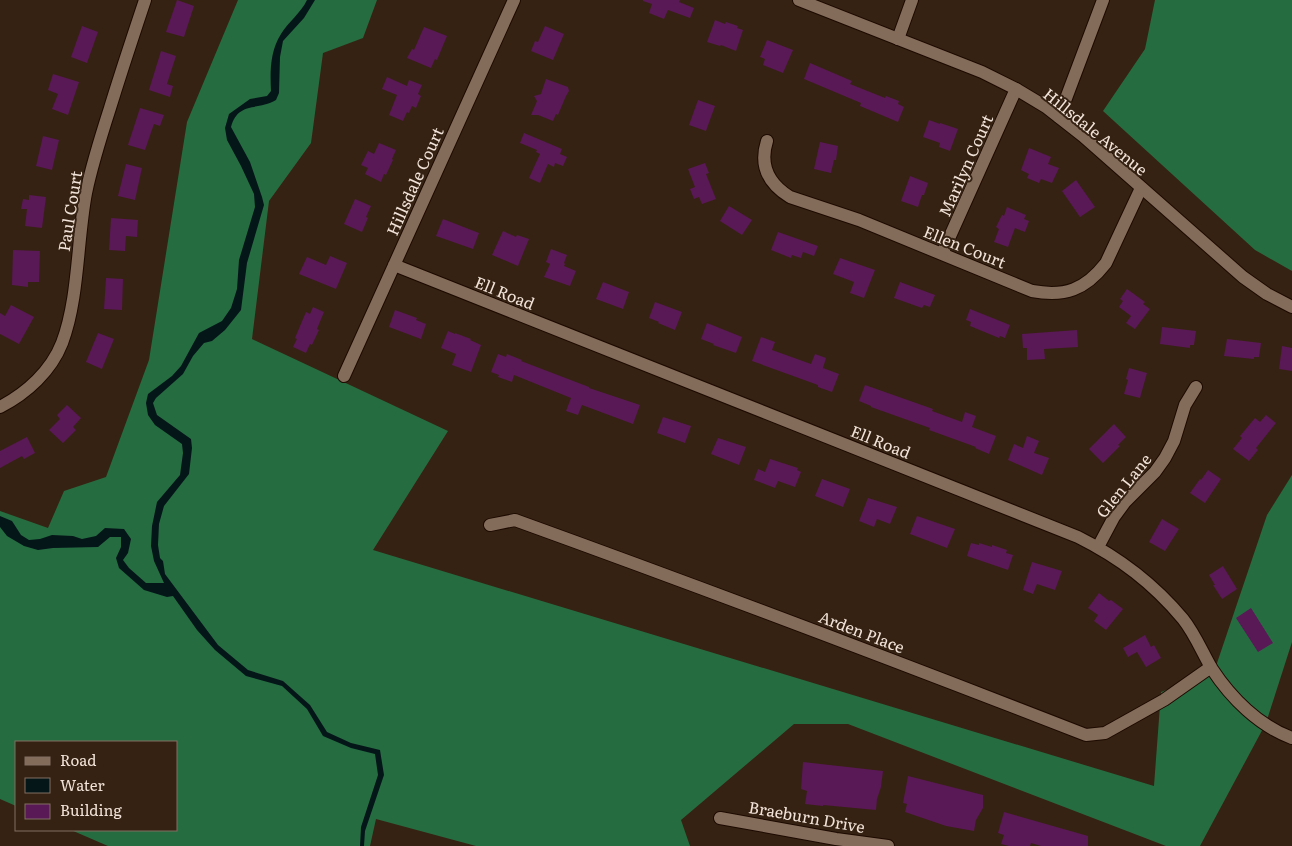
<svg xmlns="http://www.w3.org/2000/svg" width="1292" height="846" font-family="Literata,serif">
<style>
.forest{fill:#266c41}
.water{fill:#051619}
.building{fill:#591856}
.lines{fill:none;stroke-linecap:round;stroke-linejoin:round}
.street-casing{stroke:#1d0a00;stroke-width:14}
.secondary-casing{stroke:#1d0a00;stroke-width:14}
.street{stroke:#846c5a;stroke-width:12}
.secondary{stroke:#846c5a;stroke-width:12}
.labels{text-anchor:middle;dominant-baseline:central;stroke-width:4;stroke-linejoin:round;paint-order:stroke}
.street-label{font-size:16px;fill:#f1e3d9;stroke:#362212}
</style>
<rect width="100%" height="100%" fill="#362212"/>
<path class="forest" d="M238,0H377L363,38L323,53L311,143L269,201L252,339L448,431L373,550L1154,786L1161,692L1214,672L1267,515L1292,475V642L1266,723L1200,846H1166L848,724H794L681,820L690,846H476L376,819L370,846H108L71,830H176V742H16V806L0,799V511L48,528L64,491L106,477L149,360L187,122Z
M1155,0H1292V271L1255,250L1103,111L1145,49Z"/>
<path class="water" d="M307,0H315L304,18L283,41L280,57L279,93L276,100C258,111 238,101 231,127L250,162L262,197L264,205L247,263L241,310L225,330L212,341L204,343L193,356L183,374L156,398L153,403L157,415L191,439L192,448L189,474L164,506L159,524L158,545L160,558L163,561L165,574L218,645L248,670L283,681L310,705L327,732L351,743L380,750L384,775L365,831L364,846H360L361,827L378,775L375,754L351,748L323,736L307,709L282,686L246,676L215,650L197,630L173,596L167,597L144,590L119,568L116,558L121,547V537H110L98,547L53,548L38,550L24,546L7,536L0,527V516L12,521L21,535L29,540L40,539L52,535L73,536L82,539L96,536L105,528L124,529L131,539L128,553L123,560L129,568L146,583H164L154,561L151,546L152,526L157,502L180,475L183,453L182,444L155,425L148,415L146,403L148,394L172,376L181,366L199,333L222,321L231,308L237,289L239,260L255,207L254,194L241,166L227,140L225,128L229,114L250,99L267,96L271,91C270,72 270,51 281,34C288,22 301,13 307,0Z"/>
<path class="building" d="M177,0L194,6L184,37L166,32Z
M643,0H680L679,2L694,8L690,18L668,10L664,19L649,13L652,4L643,1Z
M715,20L725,24L726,22L738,26L737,28L743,30L736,51L721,45L720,46L707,42Z
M82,26L98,32L87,63L71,57Z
M545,26L564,34L553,60L531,51L535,41L538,42Z
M424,27L447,36L437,60L435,59L431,68L407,58L412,49L414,50Z
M767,40L793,50L783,73L763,65L765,59L760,57Z
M161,51L176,56L167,84L173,86L170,97L149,90Z
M810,63L852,81L850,84L885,98L886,96L899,101L898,104L904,107L898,122L860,106L861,103L804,79Z
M53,74L79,82L68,115L52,109L58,94L48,90Z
M387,77L407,86L409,80L422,85L418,94L421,96L416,108L412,106L409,113L407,112L403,121L389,115L397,95L382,89Z
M546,79L568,87L569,91L566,96L558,115L556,114L553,121L538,115H531L537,101L534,96L541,94Z
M698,100L715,106L706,131L689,125Z
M140,108L164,115L160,126L154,124L145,150L128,145Z
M929,120L940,124V123L958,129L950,151L939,147L940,143L923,137Z
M524,133L562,149L560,154L567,157L563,166L555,163L554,167L548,164L540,183L529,178L540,154L536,152L537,150L520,143Z
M43,136L59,140L52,170L36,166Z
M820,142L838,146L836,160H834L831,173L814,169Z
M379,143L396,150L392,159L393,160L386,175L384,174L381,182L365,174L368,168L361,165L368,151L374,154Z
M1029,148L1051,157L1048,164L1059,168L1052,183L1041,179L1039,183L1027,178L1029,174L1021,170Z
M705,163L709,173L706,174L716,199L702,204L699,197L694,199L690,189L695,187L688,169Z
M126,164L142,168L135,200L118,196Z
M910,176L928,183L924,195H922L918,207L901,201Z
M1076,180L1095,207L1080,217L1062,191Z
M29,195L46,197L42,228L25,226L27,209H21L23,199L29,200Z
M355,199L371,206L366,217L368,218L362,232L344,224Z
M729,206L752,220L742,235L720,221Z
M1007,207L1026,215L1024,219L1029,221L1025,232L1015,228L1008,247L994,242L999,229L996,227L1002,215L1004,216Z
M111,218L138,220L137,237L126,236L125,251L109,250Z
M443,219L479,233L473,249L436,236Z
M503,231L516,237L517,235L529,239L518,266L492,255Z
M778,232L818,246L814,256L803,252L801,258L792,255L791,258L771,250Z
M551,249L567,255L564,263L565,264L564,266L576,271L570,286L544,277L550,264L546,262Z
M13,250L40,251L39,282H28V287L12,285Z
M330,256L347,263L336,289L299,274L307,257L326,265Z
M840,258L875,270L864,298L850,293L854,282L833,274Z
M106,278L123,279L122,310L104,309Z
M603,282L629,292L623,309L596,299Z
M900,282L935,295L930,307L924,305L922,308L894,298Z
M1127,289L1145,302L1143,304L1150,309L1135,329L1126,323L1131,316L1119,307L1123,301L1120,299Z
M655,302L682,312L675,330L658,323L659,322L649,318Z
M11,305L34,317L19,344L0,334V313L5,316Z
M313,307L324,312L317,329L319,330L312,345L310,344L306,353L293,347L297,339L295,338L306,312L310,314Z
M970,309L1010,325L1005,338L1000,336L999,338L970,326L971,322L966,320Z
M395,310L417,318L416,320L426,324L421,339L389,327Z
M707,323L742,337L736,353L713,345L714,344L701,339Z
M1162,327L1196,331L1194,345H1190V348L1160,344Z
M1077,330L1078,347L1044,349L1045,359L1027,360V348H1023L1022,334Z
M448,331L455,334V333L471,339L470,340L481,345L471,372L452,365L456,354L441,348Z
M98,333L114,339L102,369L86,362Z
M761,337L775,342L772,350L811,364L815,354L826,358L823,368L839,374L832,392L818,387V385L752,361Z
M1227,339L1261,343L1259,357H1254V359L1224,356Z
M1282,346L1292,348V371L1279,369Z
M498,354L506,357L507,354L522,360L521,361L589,387V388L640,405L633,424L582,405L578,415L566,411L571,398L514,375L512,382L498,377L499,375L491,372Z
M1129,368L1147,373L1140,398L1124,394L1128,380L1126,379Z
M865,385L933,409L932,411L962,422L965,412L976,416L972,427L996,436L989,454L975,448L976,447L929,430L930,428L871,407V406L859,401Z
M67,405L81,418L73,427L76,430L63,443L49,430L60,419L57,415Z
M1266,415L1276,423L1256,448L1258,450L1249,461L1233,449L1242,438L1240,436L1255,418L1260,422Z
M663,417L691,426L685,443L657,433Z
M1114,424L1126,437L1118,445L1120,446L1103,463L1089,449Z
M1027,436L1039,441L1034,453L1049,458L1042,475L1008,460L1014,444L1023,448Z
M27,437L35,453L24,459L22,456L0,468V451Z
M718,438L746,447L739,465L711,454Z
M770,459L798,468L797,470L801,472L795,487L778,481L775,488L754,480L758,469L765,472Z
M1208,470L1221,479L1205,503L1190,493L1200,479L1201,480Z
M822,479L850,489L843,507L815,496Z
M868,498L897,507L890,524L877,519L874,527L859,521Z
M917,516L955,529L947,548L910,534Z
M1162,519L1179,529L1165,551L1149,542Z
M971,543L979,545V543L992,547V545L1007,550L1006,553L1013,555L1008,570L967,556Z
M1032,562L1062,571L1055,590L1037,584L1033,594L1023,590Z
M1223,566L1237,589L1222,599L1213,585H1215L1209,575Z
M1099,593L1109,601L1111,600L1123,609L1106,630L1094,621L1098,615L1088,608Z
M1251,608L1273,643L1258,652L1236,618Z
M1145,635L1151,647L1154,645L1161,658L1146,667L1137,652L1128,657L1123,648Z
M803,762L883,771L881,787L877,799L876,810L823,805V806L805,804L807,791L801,789Z
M908,776L983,795V808L976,820L974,831L946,826L905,812L907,804L903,803Z
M1004,812L1088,836V846H1041L1031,843L1030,846H1009L1001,844L1004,835L998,833Z"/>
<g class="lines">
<defs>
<path id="street" d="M898,39L912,0
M1059,117L1103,0
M767,141C759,166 769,184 790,197L859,220L1032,291C1065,297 1085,290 1106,263L1141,188
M942,254L1016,89
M394,265L1078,537C1120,558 1153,583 1183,619C1195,634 1202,652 1212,669C1231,698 1259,726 1292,738
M344,376L514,0
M0,407C27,393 51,371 62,343C79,298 77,240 86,193C92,164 101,136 110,108C121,72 133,36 145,0
M490,525L515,520C706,589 896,661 1086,735L1105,733L1164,700L1211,667
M1098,547L1114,517L1125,502L1155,472L1165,458L1174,441L1185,405L1196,387
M720,818L836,839L888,846"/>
<path id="secondary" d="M799,0L982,72L1016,89L1046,107L1083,136L1243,277L1267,294L1292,307"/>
</defs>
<use href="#street" class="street-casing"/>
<use href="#secondary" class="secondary-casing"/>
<use href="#street" class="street"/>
<use href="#secondary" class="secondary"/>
</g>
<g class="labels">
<g class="street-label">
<text transform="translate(1096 131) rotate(39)">Hillsdale Avenue</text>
<text transform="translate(965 165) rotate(-66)">Marilyn Court</text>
<text transform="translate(414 181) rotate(-66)">Hillsdale Court</text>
<text transform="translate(69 211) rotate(-81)">Paul Court</text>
<text transform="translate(965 246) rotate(22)">Ellen Court</text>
<text transform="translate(505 292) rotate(22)">Ell Road</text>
<text transform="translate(881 441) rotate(22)">Ell Road</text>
<text transform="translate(1123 485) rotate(-51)">Glen Lane</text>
<text transform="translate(862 631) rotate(21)">Arden Place</text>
<text transform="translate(807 816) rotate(10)">Braeburn Drive</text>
</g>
</g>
<rect x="15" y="741" width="162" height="90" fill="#362212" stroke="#816f62"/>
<rect x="25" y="757" width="25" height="8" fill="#846c5a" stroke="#816f62"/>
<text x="60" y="766" font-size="15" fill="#f1e3d9">Road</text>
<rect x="25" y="778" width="25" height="15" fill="#051619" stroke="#816f62"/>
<text x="60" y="791" font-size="15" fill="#f1e3d9">Water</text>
<rect x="25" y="804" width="25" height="15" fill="#591856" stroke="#816f62"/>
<text x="60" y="816" font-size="15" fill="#f1e3d9">Building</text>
</svg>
